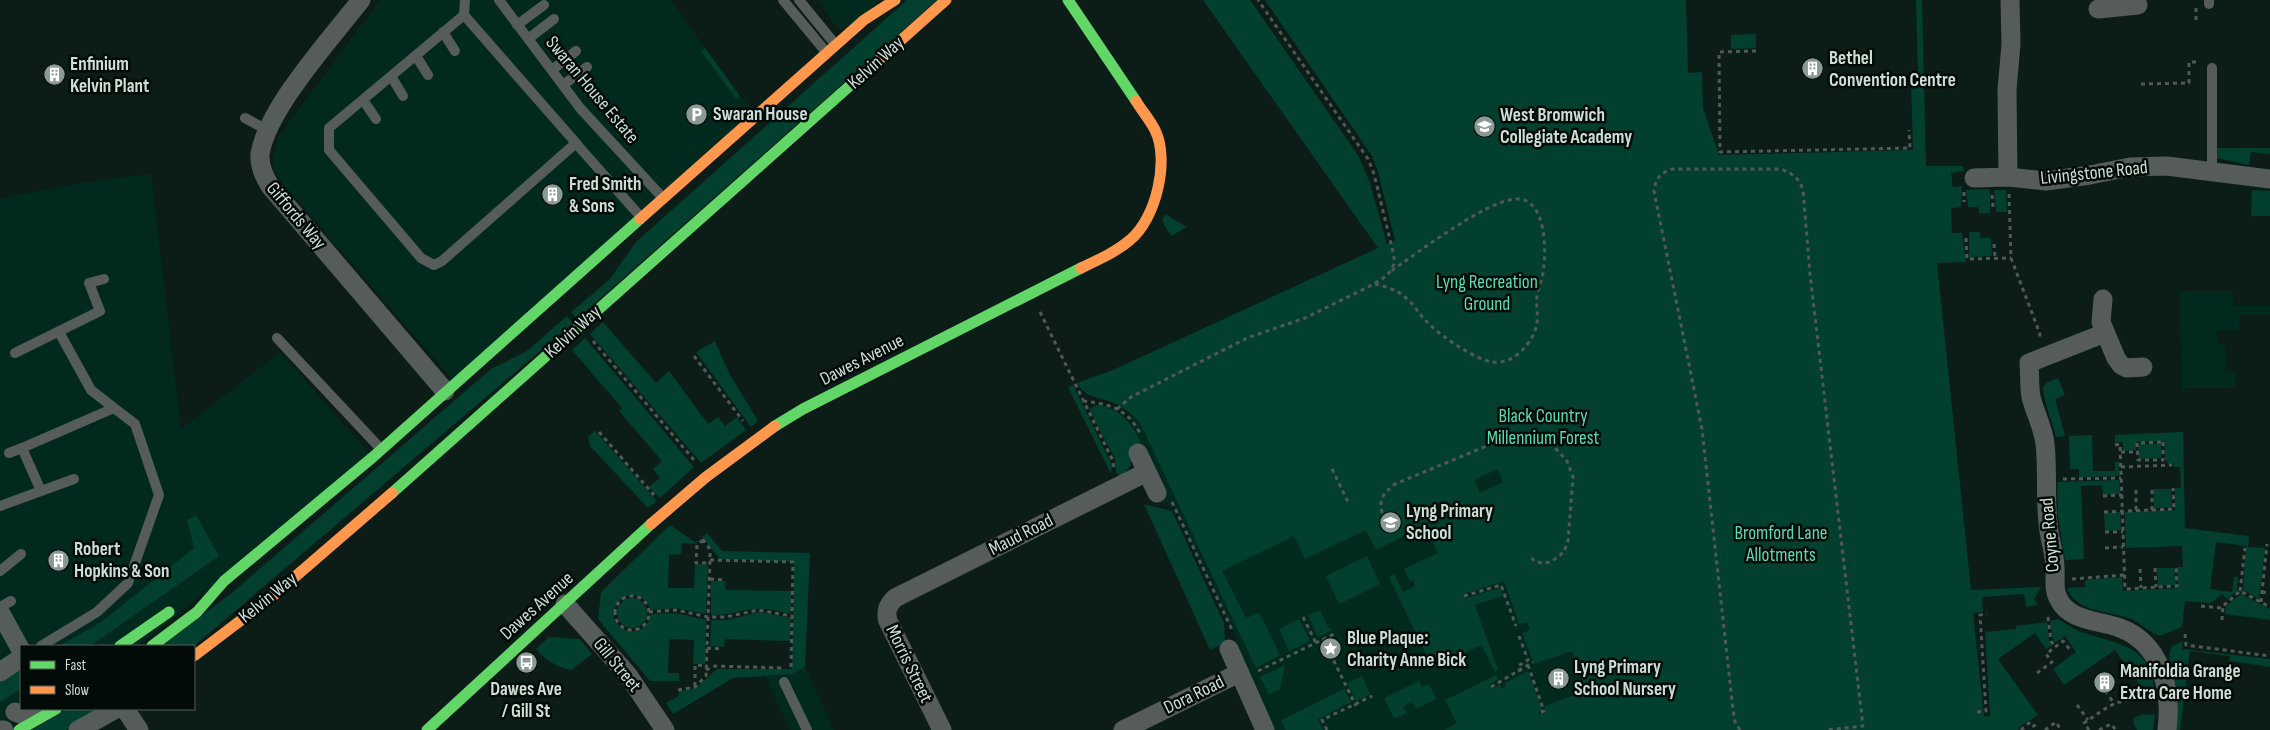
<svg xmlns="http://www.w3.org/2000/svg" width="2270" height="730" font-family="'Sofia Sans Condensed',sans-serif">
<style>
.built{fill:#02291e}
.green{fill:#023f2f;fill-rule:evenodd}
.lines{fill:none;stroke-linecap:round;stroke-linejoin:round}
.path{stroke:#505956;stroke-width:3;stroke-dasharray:4 4;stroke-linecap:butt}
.lane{stroke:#565c5a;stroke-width:10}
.street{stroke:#565c5a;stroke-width:19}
.fast{stroke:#63d668;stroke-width:11}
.slow{stroke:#ff974d;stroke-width:11}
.labels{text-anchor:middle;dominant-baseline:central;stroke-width:5;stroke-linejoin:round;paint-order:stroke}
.poi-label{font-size:19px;font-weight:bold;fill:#cdded7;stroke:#020b07;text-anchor:start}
.street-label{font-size:19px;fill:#cdded7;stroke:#020b07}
.park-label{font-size:19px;fill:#59ddb5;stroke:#020b07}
</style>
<rect width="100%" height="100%" fill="#0c1d18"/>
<path class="built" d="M380,0H671L740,96L758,115L455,382L279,179L273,167V155L278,137Z
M818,0H879L846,37L829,17Z
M151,174L181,429L280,352L373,457L138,646H21V709H37L0,730V198L99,180Z
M2179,291H2233V306H2270V315H2239V330L2217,331L2218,343L2225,344L2226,371H2235V388H2182Z
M1138,399L1487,429L1616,730H1265L1229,649L1237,640L1174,507L1161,503L1138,453L1129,412Z
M805,667L834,730H790L765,676L792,674Z"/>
<path class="green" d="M907,0H937L577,319L571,312L609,280L636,242Z
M1203,0H1250L1358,155L1370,183L1387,244L1395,240L1378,172L1372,156L1265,0H1686L1688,73L1702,72L1703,108L1719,155L1913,150L1911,78L1918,77L1916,0H1922L1926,166H1963L1964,171L1951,173L1953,187L1962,186L1961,207L1951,208L1952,233H1962L1966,262L1937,263L1971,590L2041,587L2034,599L2038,605L2026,607L2024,594L1982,597L1983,612L1973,613L1984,716H1990L1985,632L2016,629V626L2047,622L2049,641L2052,645L2046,649L2035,633L1998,659L2038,715L2018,728L2019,730H1444L1457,723L1445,700L1496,675L1498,679L1489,685L1492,689L1500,685L1502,689L1505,687V683L1528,671L1542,710L1538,712L1539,714L1546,712L1544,706L1586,691L1572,651L1534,664L1522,633L1530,630L1527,622L1519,624L1504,581L1463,594L1466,598L1500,588L1503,596L1475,605L1498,670L1495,672L1481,645L1433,669L1389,577L1394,574L1403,592L1415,586L1413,580L1410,581L1404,569L1438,553L1427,531L1409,540L1406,535L1376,550L1366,530L1305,559L1294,536L1222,571L1246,618L1259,613L1280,655L1256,668L1140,423C1132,414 1122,406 1111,402C1095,395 1088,400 1077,383L1113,370L1378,248ZM1497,469L1503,482L1480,493L1474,480Z
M1756,34V48L1731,49V35Z
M705,48L740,96L736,99L701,51Z
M2217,148H2270V154L2251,152L2249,165L2217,158Z
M1990,189V213H1979V207H1968L1966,190Z
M1994,190H2006L2007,212H1996Z
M2252,190L2270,191V216H2251Z
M1165,214L1187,227L1171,236L1162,221Z
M1969,232H1980V238H1991L1992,256L1969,257Z
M567,316L573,323L194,646H161L233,592L491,369L527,351Z
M603,322L656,383L669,371L708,424L718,417L725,426L737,417L746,430L701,463L590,334Z
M585,338L694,467L660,498L649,487L660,478L653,469L662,461L619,411L622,408L572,350Z
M715,341L729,373L758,421L751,427L696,352Z
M2058,378L2065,395L2055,399L2065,436L2056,437C2054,426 2040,392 2044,386C2047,381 2054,380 2058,378Z
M1073,385L1112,465L1111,474L1068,387Z
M1097,405C1120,408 1132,423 1141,443L1131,448C1133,461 1132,469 1120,476L1116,473L1115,459L1089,409Z
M595,431L657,501L648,508L590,446L588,437Z
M2183,432L2185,528L2249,536L2248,547L2265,548L2259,599L2243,590L2246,546L2216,542L2210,589L2232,592L2234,577H2238L2237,591L2227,599L2222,594L2211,603L2185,601L2182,627L2159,636C2148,631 2140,622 2129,618C2108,611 2076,612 2067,588L2085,587V580L2122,577L2123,591L2178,588L2177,567H2183L2182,546L2126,548L2125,512L2175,510V488H2181L2180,467H2174L2173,463L2168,464L2165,459L2164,441L2136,442V450L2123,451V442H2115V435Z
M2092,435L2093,471H2115V462H2119V476L2079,477V469H2070L2069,436Z
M2138,444H2161V458L2139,459Z
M2119,480L2120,494L2103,495L2102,485L2081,486L2084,559L2065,560L2058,517L2057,482Z
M2153,489H2171L2172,507L2154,508Z
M1144,504L1172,511L1224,623L1225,643L1210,650Z
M2120,512L2121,530L2105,531L2104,513Z
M196,515L219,556L90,646H59L100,623L194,548L187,520Z
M670,525L695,542L701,540L695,544L682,543L681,554L669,555L668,588H694L695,564L708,565L706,614L676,608L651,610C643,586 611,593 614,619C623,637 647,635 651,614L676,613L706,620L705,664H693L694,640L669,639L668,673H679V681H650L598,619L601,592Z
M707,533L722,551L810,553L805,667L792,674L733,678L673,714L666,703L679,696V691L696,688L717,669H792L794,562L720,559L702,537Z
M1367,556L1380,584L1339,604L1326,576Z
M2157,568H2174L2176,585L2158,586Z
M711,581H725L726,590L791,591V614C779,611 767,608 755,609C740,610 727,616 711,615Z
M2241,594L2270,609V620L2225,614L2226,606Z
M617 613a15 15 0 1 1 30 0a15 15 0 1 1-30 0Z
M1320,610L1329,629L1331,628L1332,630L1318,637L1308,615Z
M759,612L791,618L790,641L725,639L724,647L710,646L711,620H727Z
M1299,619L1310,641L1289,651L1279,629Z
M2058,619C2065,623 2072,628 2079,631C2113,644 2156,644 2154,694L2148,696L2115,650L2064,685L2053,669L2076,652L2065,636L2055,643L2053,639L2050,621Z
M549,637L580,639L592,654L571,670C556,667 546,660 536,649Z
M2183,641L2182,649L2270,659V667L2229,661L2230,656L2190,651L2180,730H2175C2175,721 2177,711 2176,701C2175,685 2165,660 2172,646Z
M1285,665L1280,689L1269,695L1260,677Z
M21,669V689L0,702V682Z
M1362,676L1370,694L1356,701L1347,683Z
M1419,681L1422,687L1429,684L1436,699L1416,709L1412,702L1403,706L1407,713L1394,719L1384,698Z
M1344,689L1351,702L1318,719L1323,730H1286L1281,720Z
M66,709H99L66,730H32Z
M2143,714L2155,715L2153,730H2137L2133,722L2134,718Z"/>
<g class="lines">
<path class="path" d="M2196,8V20
M1756,51L1719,52L1720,152L1910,148L1909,130
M2141,84L2189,83V62H2197
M1964,192V202
M2009,194L2011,258L2040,334L2039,340
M1992,195L1993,207
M1966,238L1967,259L2011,258
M1994,244L1995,258
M1375,284C1386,287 1398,290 1406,298C1414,304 1419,314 1426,321C1438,334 1475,360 1493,362C1514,365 1534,342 1537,323C1538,314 1536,305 1537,296C1538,290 1540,284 1542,278C1547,257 1548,196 1515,199C1484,202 1419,252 1391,271
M1040,312L1113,461L1114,469
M593,341L694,460
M694,356L743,421
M1083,401C1110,404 1128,409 1141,435
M1117,409L1131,397L1247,338L1305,318L1368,287L1382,279L1390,272L1394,264V256L1374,174L1368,159L1258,0
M599,432L654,495
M2163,442V460H2138L2137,443Z
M2115,445L2120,444L2125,589L2177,586L2176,567
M2121,452H2138
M2121,467L2172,465
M1332,469L1348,502
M2063,479L2121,478
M2136,490V510
M2152,490V510
M2103,496L2122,495
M1172,502L1233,632
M2104,512L2174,509L2173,488
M1382,513C1379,498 1383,494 1395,484L1518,433L1546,442L1557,450L1567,461L1573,477L1568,541L1564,552L1551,562L1542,563L1534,561L1530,555
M2105,532H2123
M703,540L697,545L696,563H710
M2105,548L2123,547
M710,560L793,562L791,668H789
M2155,568L2156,587
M2140,569L2141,588
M710,579L724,580
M2072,579L2124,575
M2240,591L2245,548
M2262,592L2270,593
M1464,596L1501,585L1516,626
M615 613a17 17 0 1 1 34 0a17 17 0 1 1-34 0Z
M2261,602L2267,544
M2201,606L2221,608L2240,591L2270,607
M649,612L676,610L708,617H726L758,610L792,616
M1303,617L1316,643
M2048,617L2051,641L2055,647
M2222,620L2223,606
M2185,634L2186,645L2270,656
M1519,636L1528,660L1518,666L1520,672
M1323,639L1356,706
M707,648L723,649
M1528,665L1544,711L1538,713
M706,670L715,666L783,668
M1258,671L1334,634
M2037,673L2052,662L2046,654L2063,641L2071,651
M695,686V665L707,666
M1491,687L1533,662
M678,690L695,687L706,676L710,560V549L700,536
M2105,691L2114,703
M2077,705L2088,720
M1977,712L1986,711L1980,615L1987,614
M1327,730L1322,720L1372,696
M1740,730L1735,722L1733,710L1702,429L1654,191C1656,178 1659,174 1672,169H1781C1793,174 1799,178 1803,190L1810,274L1863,726L1827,730
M2021,730L2029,723L2032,727L2037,724
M2045,730L2056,722L2061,730
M2089,730L2084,723C2112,704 2115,699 2150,699
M2099,730L2111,724L2116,730"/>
<path class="lane" d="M499,0L580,108L662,197
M783,0L826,52
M799,0L835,44
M2209,0V4
M464,15L465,0
M517,25L544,5
M443,32L455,51
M528,39L554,19
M416,56L428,75
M2212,68V171
M552,70L576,51
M578,74L589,89
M391,76L403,96
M563,85L587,67
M363,100L376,119
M245,118L267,130
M576,143L442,261L434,265L421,258L329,150V128L464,15L576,143L579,147C600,170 620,194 641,217
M59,332L91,390L114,408
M277,338L380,448
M15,353L100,311L89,283L104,279
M22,448L114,408L135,424L159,495L128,583L97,612L41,646
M41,491L74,479
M0,506L41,491L22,448L9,453
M0,571L21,554
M0,607L11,601
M784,682L807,730"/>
<path class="street" d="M361,0C332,37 267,109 260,154C259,166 264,176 270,186L445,391
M2098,9L2138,5
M2008,177L2007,90L2011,44L2010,0
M1974,178L2008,177L2046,181L2090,175L2130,167L2167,166L2270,179
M2103,299L2101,322L2116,358L2121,365L2127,368L2143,367
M2105,333L2029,363C2030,373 2029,386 2031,397C2035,413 2043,427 2045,444C2048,470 2045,497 2048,523C2049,539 2055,553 2055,568C2056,579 2053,588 2058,598C2069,622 2099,620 2120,628C2162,644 2172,690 2167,730
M1138,453L1157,493
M565,604L628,675L665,730
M0,612L21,650
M1229,649L1265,730
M0,672L21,658
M125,709L139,730
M15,712L25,716L37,709
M1,730H4
M78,730L116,709
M942,730L888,621C885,611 888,605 895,598L1147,472
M1123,730L1239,673"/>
<path class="fast" d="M1068,0L1136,101
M775,426L803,409L1081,268
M392,493L881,58
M120,646L169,612
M152,646L197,612L224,581L373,457L640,219
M19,730L56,709
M427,730L651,524"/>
<path class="slow" d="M881,58L946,0
M640,219L864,20L895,0
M1081,268C1098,260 1116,252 1130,240C1156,219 1170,160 1155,130C1150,120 1142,111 1136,101
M651,524L706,477L775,426
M194,656L274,595L392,493"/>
</g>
<defs>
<symbol id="building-disc" viewBox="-11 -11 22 22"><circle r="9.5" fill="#899a94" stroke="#020b07"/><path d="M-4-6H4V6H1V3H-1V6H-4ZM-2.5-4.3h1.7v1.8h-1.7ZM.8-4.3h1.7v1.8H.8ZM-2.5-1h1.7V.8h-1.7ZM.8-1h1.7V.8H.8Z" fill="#fff"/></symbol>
<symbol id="parking-disc" viewBox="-11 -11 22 22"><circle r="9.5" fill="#899a94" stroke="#020b07"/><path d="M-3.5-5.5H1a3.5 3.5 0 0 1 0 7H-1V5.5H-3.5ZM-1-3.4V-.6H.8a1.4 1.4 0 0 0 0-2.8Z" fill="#fff"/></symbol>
<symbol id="school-disc" viewBox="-11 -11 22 22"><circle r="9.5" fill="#899a94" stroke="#020b07"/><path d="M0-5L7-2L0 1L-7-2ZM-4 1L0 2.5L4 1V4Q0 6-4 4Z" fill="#fff"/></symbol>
<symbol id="sight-disc" viewBox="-11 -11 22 22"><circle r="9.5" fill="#899a94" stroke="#020b07"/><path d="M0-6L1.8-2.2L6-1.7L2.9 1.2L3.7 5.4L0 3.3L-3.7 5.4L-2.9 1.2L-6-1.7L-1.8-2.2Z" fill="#fff"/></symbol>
<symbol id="bus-disc" viewBox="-11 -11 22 22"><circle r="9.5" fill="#899a94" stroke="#020b07"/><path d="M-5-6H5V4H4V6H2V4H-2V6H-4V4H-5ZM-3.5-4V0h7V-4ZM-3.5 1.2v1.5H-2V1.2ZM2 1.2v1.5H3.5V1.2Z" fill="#fff"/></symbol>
</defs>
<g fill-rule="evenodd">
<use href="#building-disc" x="1800" y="56" width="25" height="25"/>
<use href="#building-disc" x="42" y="62" width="25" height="25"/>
<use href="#parking-disc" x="684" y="102" width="25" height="25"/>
<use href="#school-disc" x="1472" y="114" width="25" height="25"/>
<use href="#building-disc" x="540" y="182" width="25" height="25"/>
<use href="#school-disc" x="1378" y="510" width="25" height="25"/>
<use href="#building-disc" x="46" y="548" width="25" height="25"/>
<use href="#sight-disc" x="1318" y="636" width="25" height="25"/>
<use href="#bus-disc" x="514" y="650" width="25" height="25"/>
<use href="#building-disc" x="1546" y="666" width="25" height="25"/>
<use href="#building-disc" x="2092" y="670" width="25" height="25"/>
</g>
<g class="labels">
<g class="poi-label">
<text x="1829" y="58">Bethel<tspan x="1829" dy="22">Convention Centre</tspan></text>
<text x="70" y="64">Enfinium<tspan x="70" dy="22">Kelvin Plant</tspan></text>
<text x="713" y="114">Swaran House</text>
<text x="1500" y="115">West Bromwich<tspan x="1500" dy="22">Collegiate Academy</tspan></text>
<text x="569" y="184">Fred Smith<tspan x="569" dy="22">&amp; Sons</tspan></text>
<text x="1406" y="511">Lyng Primary<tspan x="1406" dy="22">School</tspan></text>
<text x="74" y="549">Robert<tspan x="74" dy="22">Hopkins &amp; Son</tspan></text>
<text x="1347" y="638">Blue Plaque:<tspan x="1347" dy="22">Charity Anne Bick</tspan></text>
<text x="1574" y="667">Lyng Primary<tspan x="1574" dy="22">School Nursery</tspan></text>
<text x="2120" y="671">Manifoldia Grange<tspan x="2120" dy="22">Extra Care Home</tspan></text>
<text x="526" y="689" text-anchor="middle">Dawes Ave<tspan x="526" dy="22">/ Gill St</tspan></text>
</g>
<g class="street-label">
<text transform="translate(876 63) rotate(-42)">Kelvin Way</text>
<text transform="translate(592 90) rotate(50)">Swaran House Estate</text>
<text transform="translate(2094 173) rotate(-6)">Livingstone Road</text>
<text transform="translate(296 216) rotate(50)">Giffords Way</text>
<text transform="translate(573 332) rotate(-42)">Kelvin Way</text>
<text transform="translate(862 360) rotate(-27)">Dawes Avenue</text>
<text transform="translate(1021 535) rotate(-27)">Maud Road</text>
<text transform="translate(2050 535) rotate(-95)">Coyne Road</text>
<text transform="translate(268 598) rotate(-39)">Kelvin Way</text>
<text transform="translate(537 606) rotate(-42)">Dawes Avenue</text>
<text transform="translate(909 664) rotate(64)">Morris Street</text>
<text transform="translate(617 665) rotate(51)">Gill Street</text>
<text transform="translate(1194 695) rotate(-26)">Dora Road</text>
</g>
<g class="park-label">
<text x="1487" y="282">Lyng Recreation<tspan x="1487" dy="22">Ground</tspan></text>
<text x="1543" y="416">Black Country<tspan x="1543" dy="22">Millennium Forest</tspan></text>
<text x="1781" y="533">Bromford Lane<tspan x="1781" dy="22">Allotments</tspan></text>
</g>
</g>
<rect x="20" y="645" width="175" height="65" fill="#020b07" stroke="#535f5a"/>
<rect x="30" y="661" width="25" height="8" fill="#63d668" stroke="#535f5a"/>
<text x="65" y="670" font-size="15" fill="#cdded7">Fast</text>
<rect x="30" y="686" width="25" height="8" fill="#ff974d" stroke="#535f5a"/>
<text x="65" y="695" font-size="15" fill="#cdded7">Slow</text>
</svg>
